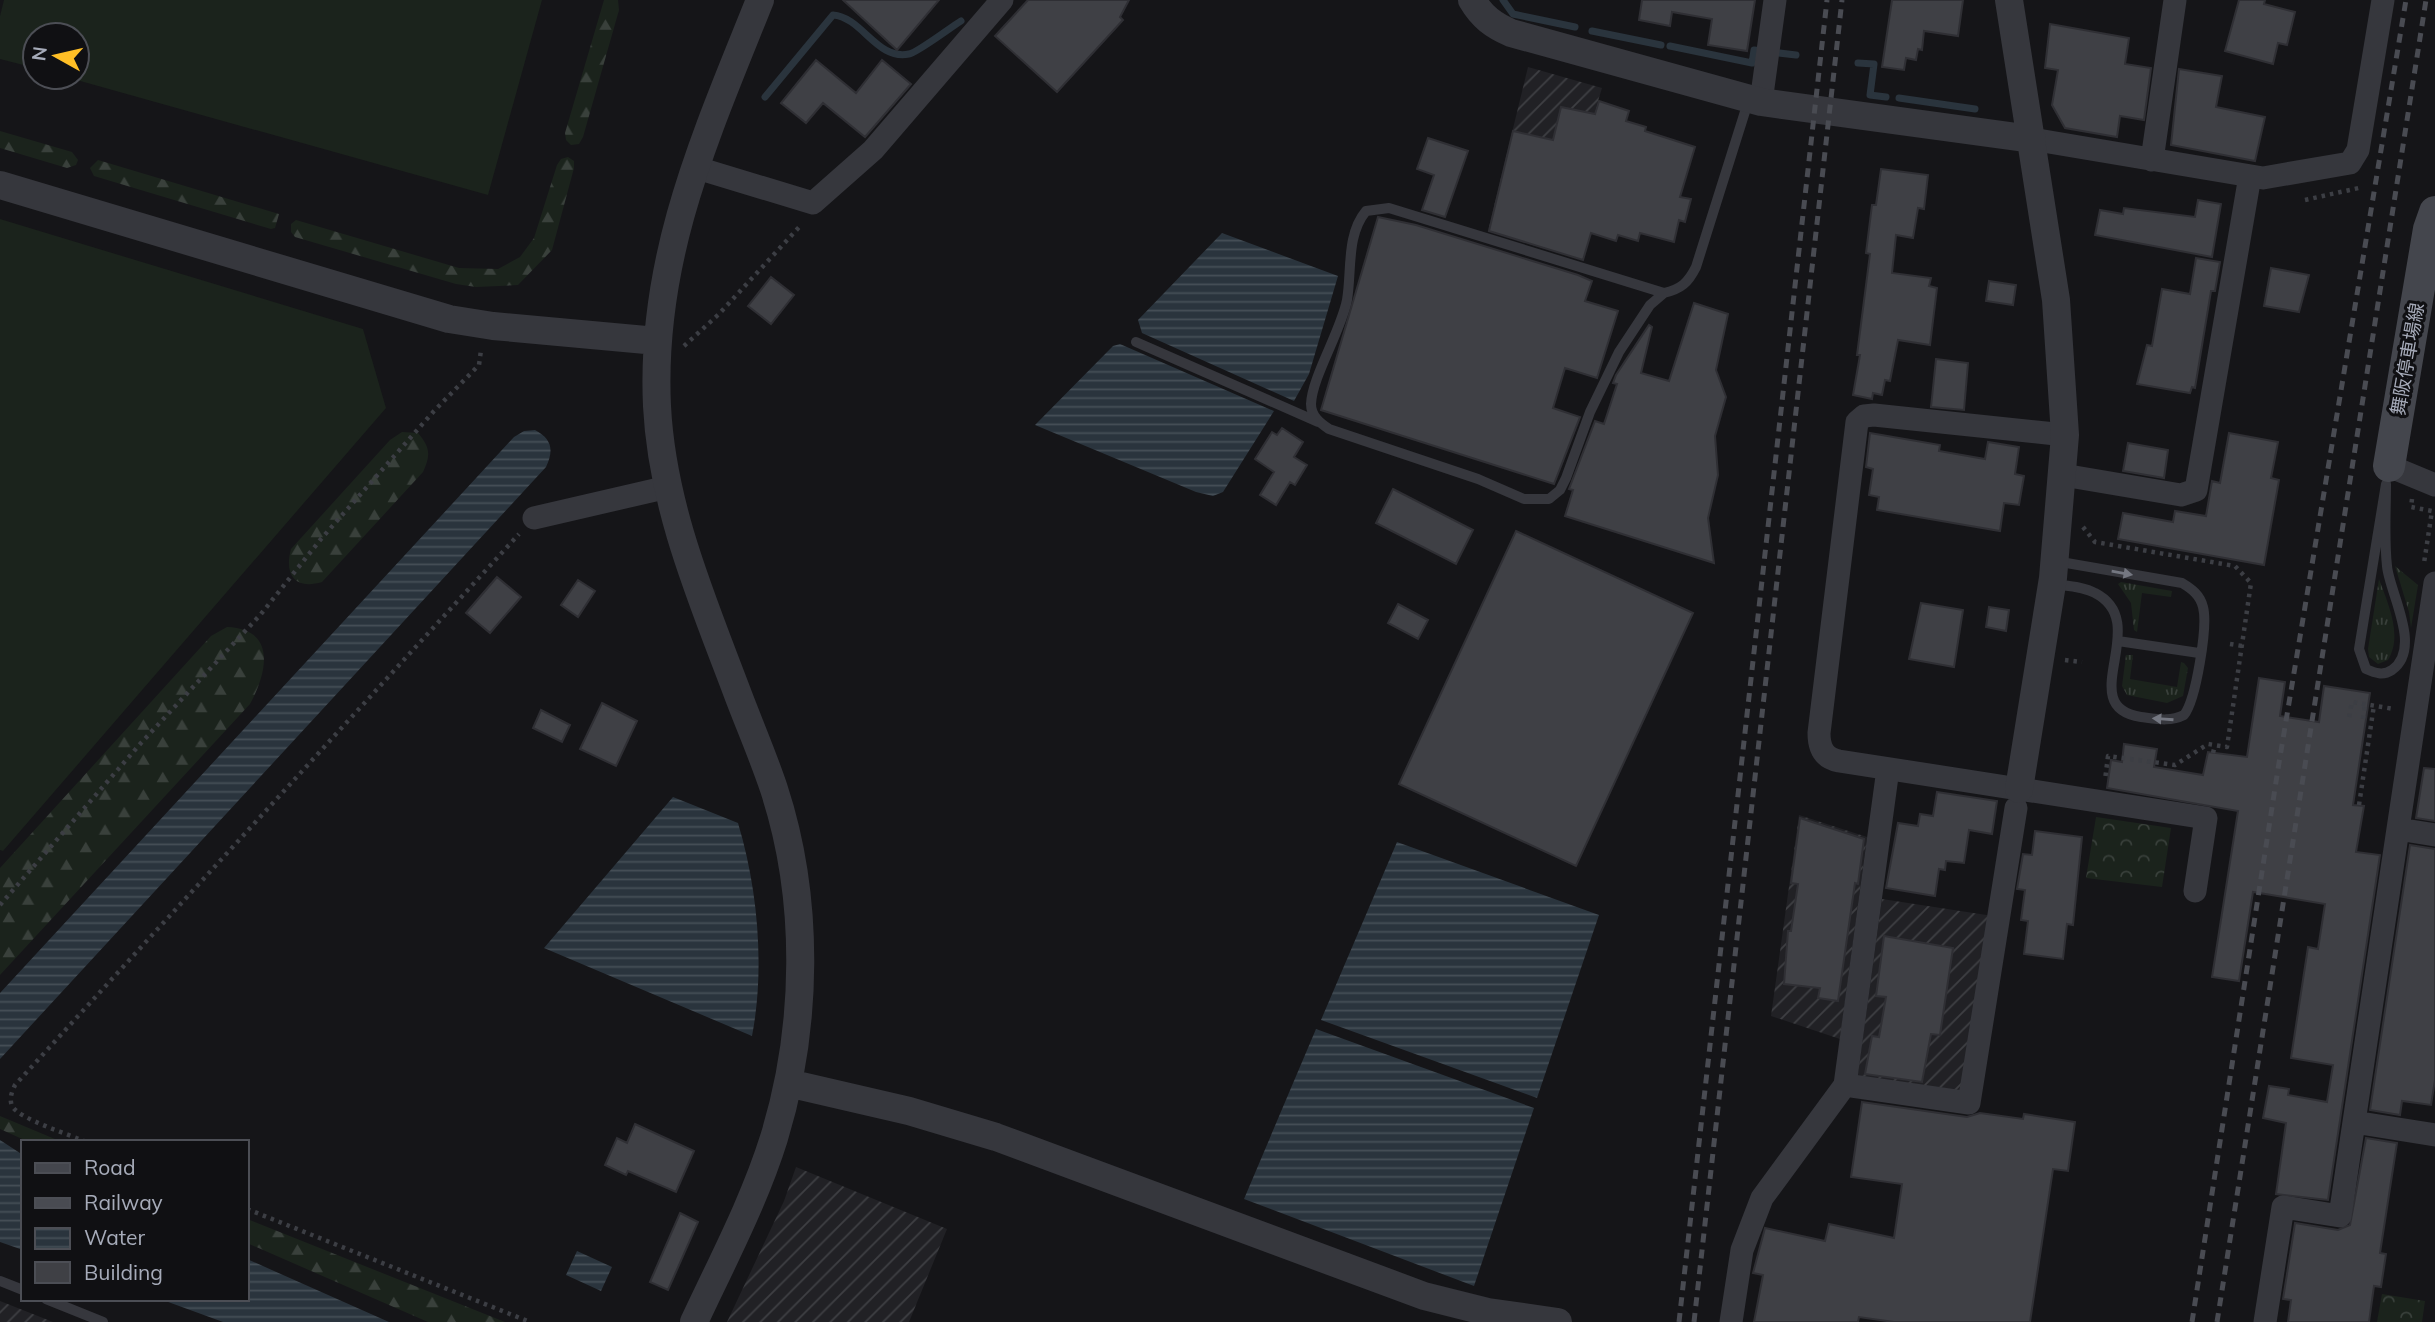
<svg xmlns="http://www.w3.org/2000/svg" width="2435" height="1322" font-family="Mulish,'Noto Sans JP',sans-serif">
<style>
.industrial{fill:url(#industrial-furrows)}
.grass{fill:url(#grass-tufts)}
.forest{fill:url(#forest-firs)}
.park{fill:url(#park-crowns)}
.pitch{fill:#1b231c}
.water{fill:url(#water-rules)}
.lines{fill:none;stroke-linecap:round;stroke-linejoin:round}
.stream{stroke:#2a343d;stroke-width:7}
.building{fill:#3f4045;stroke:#2f2f34;stroke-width:2}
.path{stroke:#3c3e44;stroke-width:4.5;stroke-dasharray:3.5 5;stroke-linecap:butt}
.service{stroke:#36373d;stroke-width:10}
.minor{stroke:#36373d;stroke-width:23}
.tertiary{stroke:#36373d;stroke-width:28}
.secondary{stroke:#44464d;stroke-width:32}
.rail{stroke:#494b52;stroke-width:5;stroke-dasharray:9 7;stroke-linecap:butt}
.oneway{fill:#747781}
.labels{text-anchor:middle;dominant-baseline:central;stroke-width:6;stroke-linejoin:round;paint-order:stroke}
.street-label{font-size:19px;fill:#a6abb9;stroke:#101013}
</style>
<defs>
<pattern id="industrial-furrows" width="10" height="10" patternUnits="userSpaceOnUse" patternTransform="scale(1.75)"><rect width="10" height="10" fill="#212125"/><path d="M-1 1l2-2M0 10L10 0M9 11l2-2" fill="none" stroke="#3e3f43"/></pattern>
<pattern id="grass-tufts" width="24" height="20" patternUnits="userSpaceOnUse" patternTransform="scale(1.75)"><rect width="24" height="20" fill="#1b231c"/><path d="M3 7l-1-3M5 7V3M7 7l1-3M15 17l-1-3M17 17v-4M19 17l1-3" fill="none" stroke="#39403b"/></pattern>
<pattern id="forest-firs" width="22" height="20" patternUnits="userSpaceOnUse" patternTransform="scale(1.75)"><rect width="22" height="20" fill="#1b231c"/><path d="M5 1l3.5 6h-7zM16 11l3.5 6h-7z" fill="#39403b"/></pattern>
<pattern id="park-crowns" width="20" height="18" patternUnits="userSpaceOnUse" patternTransform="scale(1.75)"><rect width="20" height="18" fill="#1b231c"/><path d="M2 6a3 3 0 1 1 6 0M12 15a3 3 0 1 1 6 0" fill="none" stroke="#39403b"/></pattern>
<pattern id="water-rules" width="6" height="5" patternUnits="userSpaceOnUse" patternTransform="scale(1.75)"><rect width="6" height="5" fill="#2a343d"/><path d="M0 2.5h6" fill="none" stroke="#464f57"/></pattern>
</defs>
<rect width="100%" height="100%" fill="#151518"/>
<path class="industrial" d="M1528,67L1602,88L1552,251L1488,231Z
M1799,815L1867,837L1840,1039L1771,1016Z
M1882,899L1993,916L1964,1096L1857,1080Z
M796,1167L947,1229L909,1322H727L784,1201Z
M0,1301L53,1322H0Z"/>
<path class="grass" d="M2395,566L2418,585L2411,628L2409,612Z
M2379,579C2388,604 2403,635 2388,660L2378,664L2369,657L2368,649Z
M2121,582L2172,591L2171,597L2142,593L2137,632L2134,630L2131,603L2118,584Z
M2126,655H2133L2130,679L2177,687L2181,662L2184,663L2188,668L2183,696L2167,703L2127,695L2122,686Z"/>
<path class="forest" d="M604,0H618L619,10L583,137L579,144L571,145L566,140L565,133Z
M0,131L72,152L78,160L76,165L67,168L0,148Z
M568,157L574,161V168L552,250L518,285L476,287L456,284L295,237L291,232V224L296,220L459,268L498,269L520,257L534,238L557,165L561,159Z
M98,160L279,214L275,228L271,229L94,176L90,168Z
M402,432L418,433C430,447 431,455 423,472L322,582C295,590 284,575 291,549L390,440Z
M227,627C276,629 268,671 250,704L0,975V868L211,636Z
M0,1116L62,1142H29L0,1129Z
M247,1219L505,1322H428L247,1243Z"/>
<path class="park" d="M2096,817L2171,828L2162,887L2086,878Z
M2382,1294L2425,1301L2422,1322H2377Z"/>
<path class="pitch" d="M4,0H542L488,195L66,77H77V35H35V68L0,59V16Z
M0,219L363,329L386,408L3,851L0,850Z"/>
<path class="water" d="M1222,233L1338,276L1309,374L1294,401L1142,333L1138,320Z
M1120,344L1274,411L1223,492L1213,496L1196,492L1035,425L1113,346Z
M535,430C552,439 554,450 546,467L0,1059V993L514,437L524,431Z
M673,797L738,823C758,889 765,969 752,1036L544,948Z
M1397,842L1599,915L1537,1098L1321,1020Z
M1316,1029L1534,1108L1474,1286L1244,1199Z
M0,1140L23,1155V1250L0,1242Z
M577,1251L612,1267L601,1291L566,1275Z
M247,1259L389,1322H223L160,1299H247Z"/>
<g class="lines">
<path class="stream" d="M1503,0L1513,14L1575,27
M1592,31L1661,45
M1670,46L1752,63L1754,50L1796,55
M1858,63L1874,64L1870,95L1886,97
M765,97L833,15C862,17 877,61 909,54C917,53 951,27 961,21
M1899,98L1975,109"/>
</g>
<path class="building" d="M843,0H939L897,50Z
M1028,0H1129L1120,17L1123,20L1057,92L995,36Z
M1642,0H1755L1747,51L1708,45L1712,19L1672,12L1670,26L1639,20Z
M1892,0H1963L1958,36L1924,31L1922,50L1918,49L1916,60L1906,58L1904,70L1882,67Z
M2239,0H2265L2264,4L2295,12L2287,45L2278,43L2273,64L2225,51Z
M2050,24L2129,38L2125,64L2151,68L2144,120L2120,116L2117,137L2065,128L2052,105L2058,70L2045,68Z
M816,60L856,93L882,60L911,84L865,137L823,103L806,123L781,103Z
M2179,69L2222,76L2216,107L2265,117L2255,161L2171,145Z
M1599,101L1629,111L1626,121L1646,127L1645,131L1695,147L1680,197L1691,199L1685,222L1679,220L1674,242L1640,233L1638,241L1618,235L1616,241L1591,233L1583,260L1489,231L1513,131L1553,140L1561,107L1595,114Z
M1428,138L1468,151L1445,217L1422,210L1434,175L1417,169Z
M1881,169L1928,175L1924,209L1918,208L1913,238L1896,235L1892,273L1931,278L1929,286L1937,288L1930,345L1898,340L1890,381L1885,380L1882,395L1873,393L1872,399L1853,395L1860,355H1857L1870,254L1866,253L1872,205H1876Z
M2198,200L2221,204L2212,257L2095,235L2100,210L2123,214L2124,208L2195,217Z
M1378,217L1416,225L1578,275L1592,281L1585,301L1618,311L1597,378L1565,368L1553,408L1580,417L1554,484L1321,410Z
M2196,258L2220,262L2215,291H2211L2195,388L2192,387L2190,393L2137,384L2147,345L2152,346L2162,289L2190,294Z
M2271,268L2309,275L2299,312L2264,306Z
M771,277L794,295L771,324L748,306Z
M1989,281L2016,285L2013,305L1986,301Z
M1694,303L1728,314L1716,370L1726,397L1715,436L1718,475L1708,518L1714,563L1565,516L1573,490L1569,489L1595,421L1604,424L1617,384L1613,383L1616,375L1649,325L1652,327L1641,373L1669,381Z
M1936,359L1968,363L1964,410L1931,407Z
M1282,428L1303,442L1294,457L1307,465L1295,485L1290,482L1276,505L1260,495L1274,472L1255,459L1272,432L1277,435Z
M1870,433L1940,445L1939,451L1985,459L1988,442L2019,447L2015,474L2024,476L2019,505L2004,503L2000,531L1877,510L1879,497L1869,495L1873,469L1866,467Z
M2229,433L2278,442L2271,478L2279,480L2264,565L2118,539L2123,513L2173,522L2175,511L2206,516L2212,481L2220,483Z
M2128,443L2168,450L2164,478L2123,471Z
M1393,489L1473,530L1456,564L1376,523Z
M1516,531L1693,613L1576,866L1399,784Z
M497,577L521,597L490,633L466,613Z
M578,580L595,591L578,617L561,605Z
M1921,603L1963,610L1954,667L1909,659Z
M1398,604L1428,620L1418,639L1388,623Z
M1989,607L2009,610L2006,631L1986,627Z
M2259,678L2285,682L2280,716L2319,722L2324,686L2370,693L2353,805L2364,806L2356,852L2380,855L2328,1200L2276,1194L2286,1123L2263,1118L2269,1086L2289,1089L2288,1095L2327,1102L2333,1065L2291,1058L2308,947L2318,949L2325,904L2253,892L2239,981L2212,977L2238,811L2107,788L2111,760L2122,762L2124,744L2157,749L2154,767L2203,775L2208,752L2247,757Z
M602,703L637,721L616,766L580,749Z
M541,710L570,725L562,742L533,728Z
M2424,768L2435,769V821L2416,818Z
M1937,792L1997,801L1992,834L1969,830L1964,863L1946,861L1945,870L1939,869L1935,896L1886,888L1898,823L1918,826L1920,814L1933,816Z
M1800,818L1864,839L1858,884L1855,883L1838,1001L1818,998L1820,988L1784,984L1788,931H1791L1798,884L1791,883Z
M2035,831L2082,837L2073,925L2067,924L2063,959L2024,954L2028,921L2021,920L2025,890L2017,889L2023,854L2032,855Z
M2410,845L2435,849V1080L2431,1105L2402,1101L2400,1115L2370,1110Z
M1884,936L1953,948L1940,1035L1931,1034L1922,1082L1865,1074L1872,1036L1879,1037L1886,997L1876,996Z
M1862,1102L1967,1117L1980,1113L2023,1119L2024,1114L2075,1122L2068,1171L2053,1169L2030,1322H1894L1859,1317L1858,1322H1754L1763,1275L1753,1273L1765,1228L1825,1241L1829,1224L1894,1238L1902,1184L1851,1177Z
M635,1124L694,1151L676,1192L628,1171L626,1175L605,1165L617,1138L627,1143Z
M2366,1138L2397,1143L2380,1253L2386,1254L2381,1287L2374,1286L2369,1322H2288L2291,1300L2283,1299L2295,1223L2338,1230L2350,1225Z
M680,1213L698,1222L668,1290L650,1282Z"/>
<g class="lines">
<path class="path" d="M2305,200L2363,187
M684,346L719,314L802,224
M2412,499L2411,507L2432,511L2424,563
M2083,527L2095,542L2235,566L2251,583L2227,747L2208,744L2175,765L2108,756L2105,780
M2230,644L2242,646
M2065,660L2082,662
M2349,717L2352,702L2394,709
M2363,719L2365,704
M2213,753L2215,745
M2359,805L2374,705
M0,905L141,743L261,614L321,539L434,411L479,365L481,350
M86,1142C71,1135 19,1119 12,1106C9,1098 12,1092 15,1085L519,534
M247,1209L530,1322"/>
<path class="service" d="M1664,293L1650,305L1619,352L1590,412L1566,478L1560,490L1549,499H1524L1478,479L1329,429C1320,423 1311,416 1311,404C1312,377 1341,331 1347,300C1352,271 1346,235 1366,211L1389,208L1664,293C1681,289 1688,283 1696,267L1749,99
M1136,342L1318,422
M2386,484C2386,511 2384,539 2387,566C2389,592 2423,648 2392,670C2383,676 2375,673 2366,669L2359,649Z
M2052,584C2066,586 2083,586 2095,593C2154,623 2072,707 2141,717C2157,719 2170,722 2184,715C2196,700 2208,626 2203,607C2200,595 2192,589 2182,583L2055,561
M2118,641L2199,653
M0,1281L23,1290
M46,1299L103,1322"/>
<path class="minor" d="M1761,102L1775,0
M2032,139L2263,178L2350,163L2358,150L2383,0
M2152,160L2175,0
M694,167L813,203L873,150L1002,0
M2065,435L1874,415L1864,416L1857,422L1819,733C1819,748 1824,758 1839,761L2206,818L2195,891
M2389,466L2435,485
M2063,475L2181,495L2196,490L2250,176
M534,518L668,487
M2398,829L2435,583
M2435,835L2398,829L2354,1122L2435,1135
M1845,1085L1969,1103L2016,808
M1731,1322L1742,1250L1762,1198L1845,1085L1888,769
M2265,1322L2283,1207L2340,1216L2354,1122"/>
<path class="tertiary" d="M1472,0C1482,17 1493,25 1511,33L1761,102L2032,139
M2009,0L2056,300L2065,435L2053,578L2019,789
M0,185L449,319L493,326L657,341
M788,1083L909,1111L996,1137L1424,1296L1488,1312L1558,1322
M694,1322C722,1262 754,1202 774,1138C808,1027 810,899 774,789C763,756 749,724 737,692C702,599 662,507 657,406C650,257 706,135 760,0"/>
<path class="secondary" d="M2389,466L2429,229L2435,212"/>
<path class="rail" d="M1679,1322L1827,0
M1694,1322L1842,0
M2192,1322L2278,769L2406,0
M2217,1322L2426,0"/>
</g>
<defs><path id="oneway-solid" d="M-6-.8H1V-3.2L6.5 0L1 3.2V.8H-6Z" transform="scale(1.75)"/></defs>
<g class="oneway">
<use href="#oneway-solid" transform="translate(2122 573) rotate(10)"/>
<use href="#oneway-solid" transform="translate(2163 719) rotate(-176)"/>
</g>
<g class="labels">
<g class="street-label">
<text transform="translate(2407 359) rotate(-80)">舞阪停車場線</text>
</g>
</g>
<rect x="21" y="1140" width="228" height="161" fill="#101013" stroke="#4c4e55" stroke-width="2"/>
<rect x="35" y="1163" width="35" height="10" fill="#44464d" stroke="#4c4e55" stroke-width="2"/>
<text x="84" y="1175" font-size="21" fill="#a6abb9">Road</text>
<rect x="35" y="1198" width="35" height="10" fill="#494b52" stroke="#4c4e55" stroke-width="2"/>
<text x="84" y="1210" font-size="21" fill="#a6abb9">Railway</text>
<rect x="35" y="1228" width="35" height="21" fill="url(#water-rules)" stroke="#4c4e55" stroke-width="2"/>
<text x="84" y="1245" font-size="21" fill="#a6abb9">Water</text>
<rect x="35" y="1262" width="35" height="21" fill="#3f4045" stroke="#4c4e55" stroke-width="2"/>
<text x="84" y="1280" font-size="21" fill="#a6abb9">Building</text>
<g transform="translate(56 56) rotate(278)"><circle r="33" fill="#101013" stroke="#4c4e55" stroke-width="2"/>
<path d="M0-5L12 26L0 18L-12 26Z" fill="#ffbf26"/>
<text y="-10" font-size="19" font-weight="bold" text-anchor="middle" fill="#a6abb9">N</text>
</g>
</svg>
